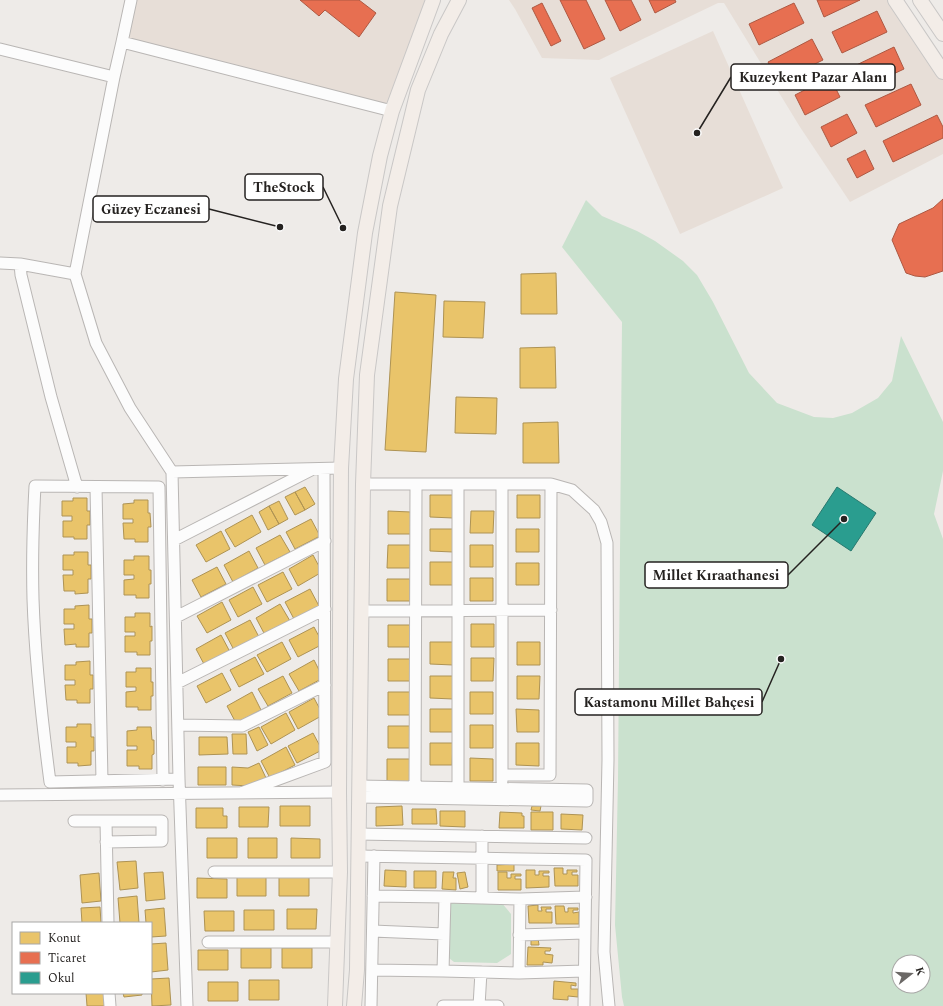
<svg xmlns="http://www.w3.org/2000/svg" width="943" height="1006" font-family="Spectral,serif">
<style>
.built{fill:#e7ded7}
.green{fill:#cae1ce;fill-rule:evenodd}
.homes{fill:#e9c46a;stroke:#ae9354}
.shops{fill:#e76f51;stroke:#ad5842}
.schools{fill:#2a9d8f;stroke:#28786e}
.lines{fill:none;stroke-linecap:round;stroke-linejoin:round}
.minor-casing{stroke:#b9b6b4;stroke-width:13}
.major-casing{stroke:#c9c7c6;stroke-width:16}
.minor{stroke:#fcfcfc;stroke-width:11}
.major{stroke:#f3ede8;stroke-width:14}
.leader{fill:none;stroke:#252220;stroke-width:1.5}
.callout-dot{fill:#252220;stroke:#fff;stroke-width:1.5}
.callout{fill:#fff;stroke:#252220;stroke-width:1.5}
.callout-label{font-size:14px;text-anchor:middle;font-weight:bold;fill:#252220}
</style>
<rect width="100%" height="100%" fill="#eeebe8"/>
<path class="built" d="M131,0H432L392,111L122,42Z
M509,0H895L943,72V154L850,202L800,127L724,3H718L599,60L542,58L515,9Z
M713,31L783,188L680,234L610,78Z"/>
<path class="green" d="M586,200L602,216L637,231L655,241L683,261L697,275L713,302L749,373L777,403L814,417L833,418L852,413L878,398L892,381L901,336L943,422V471L934,514L943,539V1006H624L622,997L615,925L618,779L622,322L562,247ZM899,962H923V986H899Z
M454,901L501,902L511,914V954L497,963L454,962L449,958L450,905Z"/>
<path class="homes" d="M556,273L557,314H521V274Z
M395,292L436,295L426,452L385,450Z
M444,301L485,302L483,338L443,337Z
M555,347L556,388H520V348Z
M456,397L497,398L496,434L455,433Z
M558,422L559,463H523V423Z
M305,487L315,504L305,510L295,492Z
M295,492L305,510L295,515L285,497Z
M430,495H453V518L430,517Z
M517,495H540V518H517Z
M73,498H87V511H90V525H87V539H74V537H63V521H72V516H62V501H73Z
M134,500H148V513H150L151,527H148V542H135V539H124L123,523H133V519H123V504L134,503Z
M279,501L288,519L279,524L269,506Z
M269,506L279,524L268,530L259,512Z
M388,511L411,512V534H388Z
M471,511H494L493,533H470Z
M252,515L261,532L235,547L225,530Z
M311,519L320,536L295,549L286,532Z
M430,529H453V552L430,551Z
M516,529H539V552H516Z
M221,531L230,549L206,562L196,545Z
M280,535L290,552L265,565L256,548Z
M388,545H411L410,568H387Z
M470,545H493V567H470Z
M249,551L258,568L233,582L224,565Z
M74,552H88V565H91V579H88V593L75,594V591H64L63,575H73V570H63V555H74Z
M313,555L322,572L298,586L289,569Z
M134,556H149V570H151V584H149V598H136V595H124V580L134,579V575H124V560H134Z
M430,562H453V585H430Z
M516,563H539V585H516Z
M217,567L226,584L201,597L192,580Z
M283,572L292,589L267,602L258,585Z
M470,578H493V601H470Z
M387,579H410V601H387Z
M253,587L262,604L238,617L229,600Z
M310,589L319,606L294,619L285,602Z
M222,602L231,620L207,633L197,616Z
M280,604L290,621L265,635L256,618Z
M89,605V619H92V633H89V647H76V644L65,645L64,629H74V624H64V609H75V606Z
M135,613H150V627L152,626V641H150V655H137V652H125V636H135V632H125V617H135Z
M250,620L259,637L234,650L225,633Z
M471,624H494V647H471Z
M388,625H411V647H388Z
M314,627L323,644L298,657L289,640Z
M221,635L230,652L205,666L196,649Z
M282,642L291,659L267,672L257,655Z
M430,642H453V665L430,664Z
M517,642H540V665H517Z
M255,657L264,674L239,687L230,670Z
M471,658H494L493,681H471Z
M388,659H411V681H388Z
M314,660L323,678L299,691L289,674Z
M90,661V675H93V689H90V703H77V700H66L65,685H75V680H65V665H76V662Z
M136,668H151V682H153V696H151V710H138V707H126V692L136,691V687H126V672H136Z
M222,673L231,690L206,703L197,686Z
M283,676L292,693L268,706L258,689Z
M430,676H453V699L430,698Z
M517,676H540L539,699H517Z
M252,692L261,710L236,723L227,706Z
M388,692H411V715H388Z
M470,692H493V714H470Z
M314,698L323,715L298,729L289,712Z
M430,709H453V732H430Z
M516,709L539,710V732H517Z
M286,713L295,730L271,744L261,727Z
M77,724H91V737H94V751H91V765L78,766V763H67V747H76V742H66V727H77Z
M470,725H493V748H470Z
M388,726H411L410,748H388Z
M137,727H151L152,740H154V754L152,755V769H139V766H127V750H137V746H127V731L137,730Z
M259,727L268,745L257,751L248,732Z
M313,733L322,750L297,763L288,746Z
M232,734H246L247,754H233Z
M199,737H227L228,754L199,755Z
M430,743H453L452,765H430Z
M516,743H539V766L516,765Z
M286,747L295,765L270,778L261,761Z
M470,758L493,759V781H470Z
M387,759H410V782H387Z
M259,763L266,778L249,786L232,785V767L248,768Z
M198,767H226V785H198Z
M280,806H310V826H280Z
M402,806L403,825L376,826V807Z
M532,806H541L540,811L531,810Z
M239,807H269L268,827H239Z
M196,808H223V816H227V828H196Z
M412,809H436L437,824H412Z
M440,811H465V827L440,826Z
M500,812L522,813V816H524V828H499Z
M531,812H553V830H531Z
M561,814L583,815L582,830L561,829Z
M207,838H237V858H207Z
M248,838H277V858H248Z
M291,838L320,839V858H291Z
M136,861L138,888L120,890L117,862Z
M514,864V871H497V865Z
M554,868H563V874H567V870H577V872H572V875H578V886H555Z
M385,870L406,871V887L384,886Z
M526,870H535V875H539V871H549V873H543V876H549V887L526,888Z
M414,871H436V888H414Z
M163,872L165,899L146,901L144,873Z
M443,872H454L453,878H456V890L442,889Z
M465,872L468,887L460,889L457,873Z
M498,872H507V878H511V874H521V876H515V879H521V890H498Z
M99,873L101,901L82,903L80,875Z
M279,876H309V896H279Z
M237,877H266V896H237Z
M197,878L227,879V898H197Z
M137,896L139,923H120L118,898Z
M538,905V911H542L541,907H551V909H546V912H552V923H529L528,906Z
M555,906H564L565,912H568V908H578V910H573V913L579,912V924H556Z
M100,907L101,923H82L81,908Z
M164,908L166,936L151,937V923H146L145,910Z
M287,909H317L316,929H287Z
M244,910H274V930H244Z
M204,911H234V931H205Z
M531,938H538L539,945H531Z
M166,943L168,970L151,972V944Z
M528,947L551,948L550,951H545V954L553,955L552,963L543,962V965H527Z
M241,948H271V968H241Z
M282,948H312V968H282Z
M198,950H228V970H198Z
M169,978L171,1005L152,1006L151,979Z
M249,980H279V1000H249Z
M554,981L576,983V986L571,985V989H578V997L568,996V1000L553,999Z
M208,982H238V1001H208Z
M86,993H105L106,1006H87Z
M123,993H142V995L124,997Z"/>
<path class="shops" d="M300,0H359L376,13L359,37L325,10L319,16Z
M560,0H586L605,39L584,49Z
M605,0H631L641,20L620,31Z
M649,0H675L676,2L655,13Z
M817,0H860L824,17Z
M542,3L561,41L551,46L532,8Z
M794,3L804,23L759,45L749,24Z
M877,11L887,32L842,53L832,32Z
M812,39L823,60L778,82L768,62Z
M894,47L904,69L859,90L848,69Z
M830,77L840,97L805,115L795,95Z
M911,84L921,105L876,127L865,105Z
M847,114L857,133L831,147L821,127Z
M937,115L943,127V138L893,162L883,141Z
M865,150L874,169L857,178L847,159Z
M943,199V271L925,277L915,276L906,273L892,240L899,224L933,208Z"/>
<path class="schools" d="M837,487L876,513L851,551L812,525Z"/>
<g class="lines">
<defs>
<path id="minor" d="M131,0L122,42L114,77L75,274L96,343L130,408L172,472L179,779L187,1006
M122,42L392,111
M0,49L114,77
M0,263L20,264L75,274
M20,264L21,275L51,397L77,487
M172,472L341,468
M363,484H551L572,490L594,510L601,522L607,543L608,760L604,952L609,1006
M96,487L102,781
M174,540L311,470
M362,611L551,610
M176,617L325,541
M177,683L325,609
M178,725L242,726L325,685
M502,775H550L551,484
M163,780L159,487L35,486C33,524 32,562 33,599C35,661 42,721 50,782C93,781 136,780 179,779
M502,781V484
M241,793L325,762L324,469
M415,793L416,484
M458,794V484
M0,795L339,792
M359,797L587,801V790L359,786
M74,821H106
M358,834L586,838
M106,842L162,841V821H106L108,923
M358,856L586,860L584,1006
M214,872H340
M373,896L445,897
M445,897L520,899L519,973L443,971Z
M482,898V836
M520,899L586,897
M373,931L444,934
M519,935L585,933
M208,942H338
M372,970L443,971
M519,973L584,971
M109,993L110,1006
M371,1006L374,856
M443,1006H498
M479,1006L481,972"/>
<path id="major" d="M895,0L943,72
M920,0L943,34
M335,1006L340,872L339,792L341,468L346,379L365,233L380,156L392,111L433,0
M354,1006L357,970L363,484L367,375L390,206L418,90L441,34L459,0"/>
</defs>
<use href="#minor" class="minor-casing"/>
<use href="#major" class="major-casing"/>
<use href="#minor" class="minor"/>
<use href="#major" class="major"/>
</g>
<path class="leader" d="M697 133L731 77M343 228L323 187M280 227L209 209M844 519L788 575M781 659L762 702"/>
<g class="callout-dot">
<circle cx="697" cy="133" r="4"/>
<circle cx="343" cy="228" r="4"/>
<circle cx="280" cy="227" r="4"/>
<circle cx="844" cy="519" r="4"/>
<circle cx="781" cy="659" r="4"/>
</g>
<g class="callout">
<rect x="731" y="64" width="164" height="26" rx="4"/>
<rect x="245" y="174" width="78" height="26" rx="4"/>
<rect x="93" y="196" width="116" height="26" rx="4"/>
<rect x="645" y="562" width="143" height="26" rx="4"/>
<rect x="575" y="689" width="187" height="26" rx="4"/>
</g>
<g class="callout-label">
<text x="813" y="82">Kuzeykent Pazar Alanı</text>
<text x="284" y="192">TheStock</text>
<text x="151" y="214">Güzey Eczanesi</text>
<text x="716" y="580">Millet Kıraathanesi</text>
<text x="669" y="707">Kastamonu Millet Bahçesi</text>
</g>
<rect x="12" y="922" width="140" height="72" fill="#ffffff" stroke="#a8a7a6"/>
<rect x="20" y="932" width="20" height="12" fill="#e9c46a" stroke="#a8a7a6"/>
<text x="48" y="942" font-size="12" fill="#252220">Konut</text>
<rect x="20" y="952" width="20" height="12" fill="#e76f51" stroke="#a8a7a6"/>
<text x="48" y="962" font-size="12" fill="#252220">Ticaret</text>
<rect x="20" y="972" width="20" height="12" fill="#2a9d8f" stroke="#a8a7a6"/>
<text x="48" y="982" font-size="12" fill="#252220">Okul</text>
<g transform="translate(911 974) rotate(73)"><circle r="19" fill="#ffffff" stroke="#a8a7a6"/>
<path d="M0-3L7 15L0 10L-7 15Z" fill="#6b6866"/>
<text y="-6" font-size="11" font-weight="bold" text-anchor="middle" fill="#252220">K</text>
</g>
</svg>
